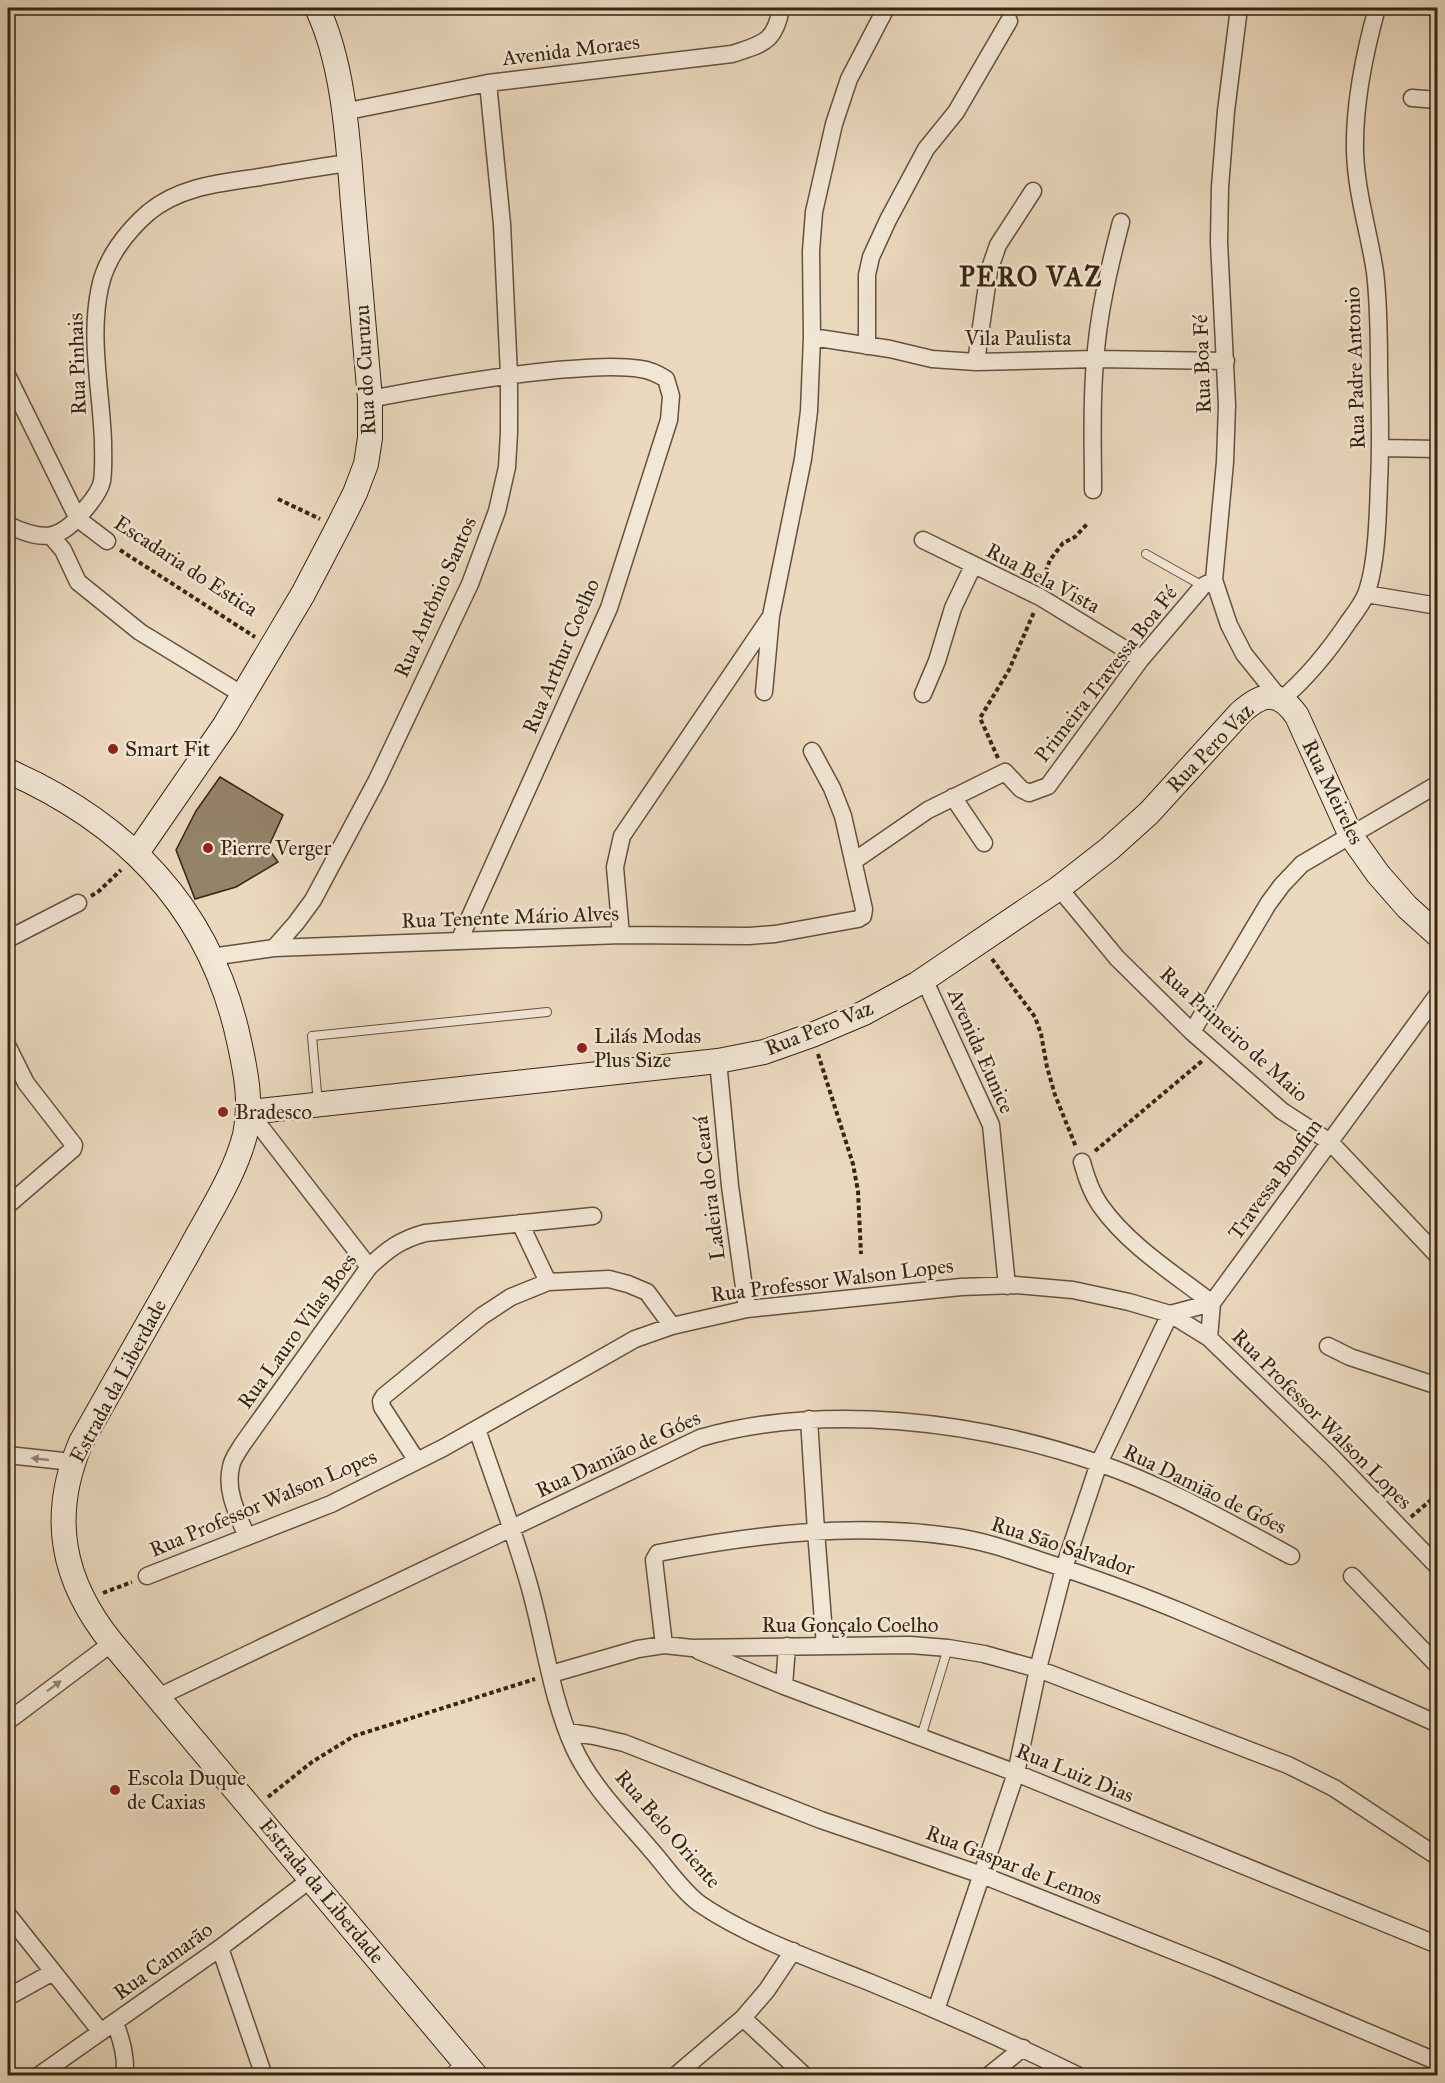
<svg xmlns="http://www.w3.org/2000/svg" width="1445" height="2083" font-family="'IM FELL Great Primer',serif">
<style>
.building{fill:#94836b;stroke:#362511;stroke-width:1.5}
.lines{fill:none;stroke-linecap:round;stroke-linejoin:round}
.lane-casing{stroke:#63523c;stroke-width:10}
.street-casing{stroke:#63523c;stroke-width:19}
.secondary-casing{stroke:#362511;stroke-width:26}
.path{stroke:#362511;stroke-width:4;stroke-dasharray:4.5 3;stroke-linecap:butt}
.lane{stroke:#f2e6d5;stroke-width:8}
.street{stroke:#f2e6d5;stroke-width:16}
.secondary{stroke:#f2e6d5;stroke-width:24}
.oneway{fill:#948673}
.poi-dot{fill:#8f2418;stroke:#f2e6d5;stroke-width:2}
.labels{text-anchor:middle;dominant-baseline:central;stroke-width:5;stroke-linejoin:round;paint-order:stroke}
.street-label{font-size:21px;fill:#362511;stroke:#f2e6d5}
.poi-label{font-size:21px;fill:#362511;stroke:#f2e6d5;text-anchor:start}
.district-label{font-size:27px;font-weight:bold;letter-spacing:1.5px;fill:#362511;stroke:#f2e6d5}
</style>
<rect width="100%" height="100%" fill="#ebd9bf"/>
<filter id="stains"><feTurbulence type="fractalNoise" baseFrequency=".00333" numOctaves="4"/><feColorMatrix values="0 0 0 0 .2 0 0 0 0 .09 0 0 0 0 .02 0 0 0 .5 -.17"/></filter>
<radialGradient id="worn" r=".72"><stop offset=".6" stop-color="#630" stop-opacity="0"/><stop offset="1" stop-color="#630" stop-opacity=".3"/></radialGradient>
<path class="building" d="M220,777L283,815L268,848L278,862L236,887L195,899L176,850L196,811Z"/>
<g class="lines">
<defs>
<path id="lane" d="M1146,554L1203,586
M318,1104L312,1036L547,1012
M921,1737L948,1648
M444,2076L463,2062"/>
<path id="street" d="M1239,8L1226,111L1220,187L1219,242L1227,405L1225,462L1214,580L1229,625L1244,654L1281,700C1308,677 1329,651 1349,621C1355,613 1362,604 1366,594C1377,565 1378,513 1379,482C1381,445 1380,409 1379,372C1379,339 1379,305 1375,272C1369,232 1356,192 1355,151C1354,106 1365,51 1377,8
M1412,98L1438,100
M343,112L488,83L732,54C762,44 775,43 781,8
M812,337L890,349L932,359L976,362L1095,359L1226,361
M867,346V275L871,257L888,220L926,149L956,112L1009,21
M976,362L989,271L998,245L1033,191
M8,377L78,519L107,541
M370,399C432,387 494,376 557,370C583,368 615,365 641,369C650,370 658,374 666,379L671,396L669,420L609,608L459,941
M1381,448L1438,449
M1093,490C1093,447 1091,404 1095,362C1098,315 1109,268 1121,222
M8,525C44,542 61,541 86,508C92,501 100,491 102,481C104,468 103,454 103,441C101,390 89,337 100,287C106,258 127,231 149,212C181,186 221,183 260,177C290,172 319,167 349,163
M51,536L63,550L78,582L140,632L243,695
M923,540L1040,597L1141,659
M1366,594L1438,606
M764,692L771,616L803,459L809,411L812,337L811,251L814,212L834,124L849,79L886,8
M923,694L937,661L953,608L973,566
M953,797L984,843
M854,861L928,810L1005,772L1021,789L1029,793L1048,786L1141,659L1203,586L1214,580
M1059,888L1117,958L1192,1032L1282,1111L1330,1142L1438,1256
M621,935L615,867L622,836L769,619
M8,939L78,903
M274,948L296,923L313,900L377,780L470,584L497,511L507,467L509,432V375L502,224L488,83
M211,957L274,948L459,941L621,935L749,936L775,934L858,919L863,916L864,909L843,816L832,788L812,751
M924,979L991,1125L1007,1286
M1192,1032L1268,904L1282,885L1302,864L1438,784
M8,1047L26,1083L74,1145L73,1149L8,1205
M718,1061L730,1186L747,1309
M249,1112L369,1267
M1082,1162C1086,1177 1091,1192 1100,1205C1128,1245 1173,1273 1212,1303
M520,1223L548,1282
M1209,1338L1212,1303L1438,994
M1328,1346L1350,1357L1438,1386
M809,1419L816,1531L825,1646
M477,1429C495,1483 516,1536 531,1592C545,1644 552,1700 574,1748C592,1787 625,1819 652,1851C667,1868 682,1891 700,1904C748,1937 816,1961 869,1982C940,2011 1010,2042 1079,2076
M8,1455L72,1462
M417,1461L382,1407L381,1401L384,1396L482,1316L511,1297L548,1282L609,1279L628,1284L647,1292L672,1326
M247,1537C238,1515 225,1491 231,1467C232,1459 238,1452 242,1445L369,1267C388,1249 400,1240 425,1233L593,1216
M147,1576L331,1504L443,1448L635,1339L672,1326L747,1309L961,1287L1015,1285L1073,1290L1129,1302L1170,1314L1209,1338L1331,1456L1438,1567
M1352,1576L1438,1666
M664,1645L654,1560L658,1553C756,1534 857,1522 956,1537C984,1541 1012,1551 1039,1560C1088,1576 1136,1593 1184,1613C1269,1649 1353,1686 1438,1724
M699,1651L784,1686L1016,1773L1438,1945
M551,1674L638,1649L664,1645L692,1648L910,1645L948,1648L984,1654L1038,1669L1288,1765L1334,1788L1438,1857
M784,1686L787,1646
M158,1697L700,1438C825,1402 976,1421 1098,1463C1166,1486 1228,1522 1291,1556
M8,1721L112,1643
M568,1732L594,1736L624,1743L821,1820L982,1875L1216,1968L1438,2062
M8,1915L101,2032
M220,1948L264,2076
M8,1997L53,1972
M936,2010L1016,1773L1038,1669L1064,1568L1099,1463L1170,1314L1212,1303
M743,2018L805,2076
M115,2023C122,2041 126,2056 125,2076
M38,2076L220,1948L311,1879
M675,2076L743,2018L767,1990L793,1951
M988,2076L1023,2048"/>
<path id="secondary" d="M8,771C128,824 211,910 239,1041C246,1073 252,1102 245,1135C234,1177 208,1215 188,1253C152,1316 117,1379 81,1442C49,1517 62,1581 112,1643L476,2076
M136,854L225,725L303,594L338,527L355,493L366,464L370,438V399C364,334 359,269 353,204C348,142 344,64 317,8
M249,1112L718,1061L764,1052L812,1035L864,1013L917,984L1059,888L1109,849L1149,813L1240,713C1262,693 1278,689 1297,716L1351,836L1378,874L1407,907L1438,935"/>
</defs>
<use href="#lane" class="lane-casing"/>
<use href="#street" class="street-casing"/>
<use href="#secondary" class="secondary-casing"/>
<path class="path" d="M278,499L320,519
M120,550L255,637
M1043,579L1050,560L1063,543L1075,537L1088,523
M998,758L980,718L1009,670L1034,612
M91,896L99,891L121,870
M992,959L1035,1017L1041,1034L1047,1067L1055,1095L1076,1147
M818,1054L853,1164L858,1191L861,1254
M1095,1151L1202,1061
M1411,1517L1438,1494
M103,1593L132,1582
M268,1797L312,1762L354,1736L535,1679"/>
<use href="#lane" class="lane"/>
<use href="#street" class="street"/>
<use href="#secondary" class="secondary"/>
</g>
<defs><path id="oneway-solid" d="M-6-.8H1V-3.2L6.5 0L1 3.2V.8H-6Z" transform="scale(1.5)"/></defs>
<g class="oneway">
<use href="#oneway-solid" transform="translate(40 1459) rotate(-174)"/>
<use href="#oneway-solid" transform="translate(54 1686) rotate(-37)"/>
</g>
<g class="poi-dot">
<circle cx="113" cy="749" r="6"/>
<circle cx="208" cy="848" r="6"/>
<circle cx="582" cy="1048" r="6"/>
<circle cx="223" cy="1112" r="6"/>
<circle cx="115" cy="1790" r="6"/>
</g>
<g class="labels">
<g class="street-label">
<text transform="translate(571 50) rotate(-7)">Avenida Moraes</text>
<text x="1018" y="338">Vila Paulista</text>
<text transform="translate(77 364) rotate(-92)">Rua Pinhais</text>
<text transform="translate(1202 364) rotate(-92)">Rua Boa Fé</text>
<text transform="translate(1355 368) rotate(-92)">Rua Padre Antonio</text>
<text transform="translate(365 370) rotate(-93)">Rua do Curuzu</text>
<text transform="translate(186 566) rotate(33)">Escadaria do Estica</text>
<text transform="translate(1043 578) rotate(28)">Rua Bela Vista</text>
<text transform="translate(435 597) rotate(-66)">Rua Antônio Santos</text>
<text transform="translate(561 656) rotate(-67)">Rua Arthur Coelho</text>
<text transform="translate(1106 674) rotate(-52)">Primeira Travessa Boa Fé</text>
<text transform="translate(1210 748) rotate(-46)">Rua Pero Vaz</text>
<text transform="translate(1333 792) rotate(64)">Rua Meireles</text>
<text transform="translate(510 917) rotate(-2)">Rua Tenente Mário Alves</text>
<text transform="translate(819 1028) rotate(-22)">Rua Pero Vaz</text>
<text transform="translate(1234 1034) rotate(42)">Rua Primeiro de Maio</text>
<text transform="translate(981 1051) rotate(66)">Avenida Eunice</text>
<text transform="translate(1275 1179) rotate(-54)">Travessa Bonfim</text>
<text transform="translate(709 1188) rotate(-97)">Ladeira do Ceará</text>
<text transform="translate(832 1280) rotate(-7)">Rua Professor Walson Lopes</text>
<text transform="translate(297 1331) rotate(-54)">Rua Lauro Vilas Boes</text>
<text transform="translate(118 1381) rotate(-62)">Estrada da Liberdade</text>
<text transform="translate(1322 1419) rotate(45)">Rua Professor Walson Lopes</text>
<text transform="translate(618 1454) rotate(-25)">Rua Damião de Góes</text>
<text transform="translate(1205 1489) rotate(26)">Rua Damião de Góes</text>
<text transform="translate(263 1503) rotate(-23)">Rua Professor Walson Lopes</text>
<text transform="translate(1063 1546) rotate(18)">Rua São Salvador</text>
<text x="850" y="1625">Rua Gonçalo Coelho</text>
<text transform="translate(1075 1773) rotate(22)">Rua Luiz Dias</text>
<text transform="translate(668 1829) rotate(49)">Rua Belo Oriente</text>
<text transform="translate(1014 1865) rotate(21)">Rua Gaspar de Lemos</text>
<text transform="translate(322 1891) rotate(50)">Estrada da Liberdade</text>
<text transform="translate(163 1961) rotate(-36)">Rua Camarão</text>
</g>
<g class="poi-label">
<text x="125" y="749">Smart Fit</text>
<text x="220" y="848">Pierre Verger</text>
<text x="594" y="1036">Lilás Modas<tspan x="594" dy="24">Plus Size</tspan></text>
<text x="235" y="1112">Bradesco</text>
<text x="127" y="1778">Escola Duque<tspan x="127" dy="24">de Caxias</tspan></text>
</g>
<g class="district-label">
<text x="1031" y="276">PERO VAZ</text>
</g>
</g>
<rect width="1445" height="2083" fill="none" stroke="#ebd9bf" stroke-width="30"/>
<rect x="9" y="9" width="1427" height="2065" fill="none" stroke="#362511" stroke-width="3"/>
<rect x="15" y="15" width="1415" height="2053" fill="none" stroke="#362511" stroke-width="1.5"/>
<rect width="100%" height="100%" filter="url(#stains)"/>
<rect width="100%" height="100%" fill="url(#worn)"/>
</svg>
